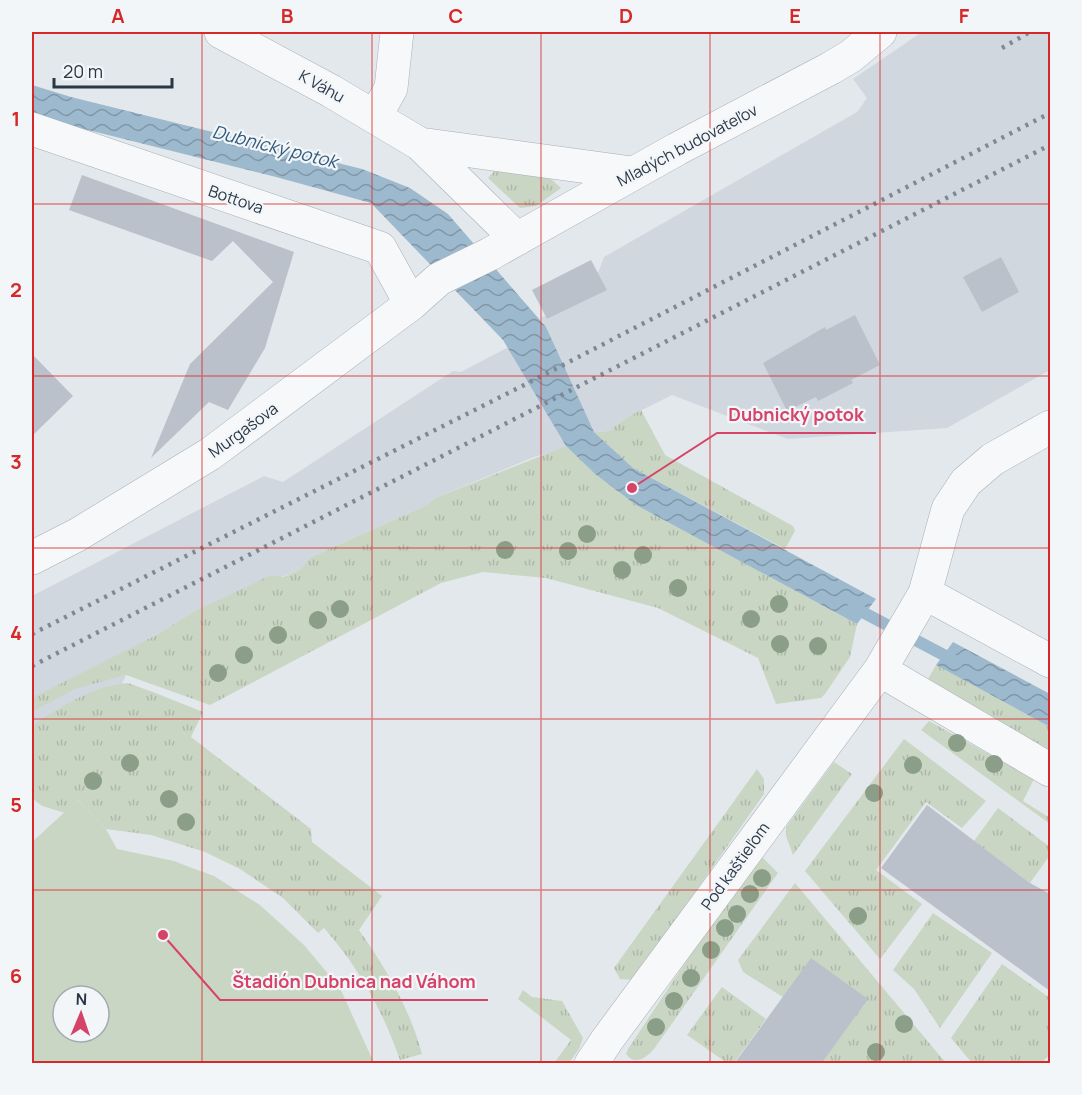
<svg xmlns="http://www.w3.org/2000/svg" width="1082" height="1095" font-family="Manrope,sans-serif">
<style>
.built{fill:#d1d7de}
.grass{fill:url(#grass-tufts)}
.pitch{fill:#cad6c4;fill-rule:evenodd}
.water{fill:url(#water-waves)}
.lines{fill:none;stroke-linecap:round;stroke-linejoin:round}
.stream{stroke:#9db9cd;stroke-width:12}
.building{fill:#bac1ca}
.street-casing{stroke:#a8afb7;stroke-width:34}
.street{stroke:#f6f8fa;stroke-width:33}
.rail{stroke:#7c8997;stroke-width:4.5;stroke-dasharray:3 6;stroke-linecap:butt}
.tree{fill:#8b9e88}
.grid{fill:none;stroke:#d62828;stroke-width:1.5;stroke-opacity:0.55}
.labels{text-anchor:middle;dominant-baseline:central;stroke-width:4.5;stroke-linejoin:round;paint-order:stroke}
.street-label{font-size:16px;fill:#2a3745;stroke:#f3f6f9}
.water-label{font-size:18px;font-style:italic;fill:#315a7c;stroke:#f3f6f9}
.leader{fill:none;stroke:#d64368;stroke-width:2}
.callout-dot{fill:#d64368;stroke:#f3f6f9;stroke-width:2}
.callout-label{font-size:18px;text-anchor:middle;font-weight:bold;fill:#d64368;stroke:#f3f6f9;stroke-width:4.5;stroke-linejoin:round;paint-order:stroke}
.neatline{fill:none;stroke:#d62828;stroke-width:2}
.grid-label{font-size:20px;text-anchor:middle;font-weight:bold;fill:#d62828}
</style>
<defs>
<pattern id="grass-tufts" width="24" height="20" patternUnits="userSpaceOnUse" patternTransform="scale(1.5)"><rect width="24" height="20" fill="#cad6c4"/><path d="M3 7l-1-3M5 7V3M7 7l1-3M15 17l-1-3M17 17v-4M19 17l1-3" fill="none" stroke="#aeb8aa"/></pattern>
<pattern id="water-waves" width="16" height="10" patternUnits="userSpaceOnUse" patternTransform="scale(1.5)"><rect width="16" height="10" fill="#9db9cd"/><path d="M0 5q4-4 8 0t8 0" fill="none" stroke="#8097a8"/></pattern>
</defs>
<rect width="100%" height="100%" fill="#e3e8ec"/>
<path class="built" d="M922,32H1050V370L947,428L788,439L672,395L626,418L609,431L594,432L557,451L534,457L435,498L427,505L309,558L301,569L191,613L160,633L131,648L125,678L116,694L32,736V596L264,476L283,482L453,371L461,372L545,328L541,317L545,316L547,319L606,290L598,273L604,257L857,112L867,98L853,79Z"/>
<path class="grass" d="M496,169L551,179L561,188L536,206L520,208L488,178Z
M641,410L665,455L793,526L795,531L785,549L633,468L594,432L609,431L626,418Z
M566,446L595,474L636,505L857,624L850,657L825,694L821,698L776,704L758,658L658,608L546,578L483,572L441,583L210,705L126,675L75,689L32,712V698L160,633L191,613L271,575L283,577L301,569L309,558L427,505L435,498Z
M936,665L1050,727V751L928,679Z
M128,683L153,692L203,712L191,737L311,829L312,842L382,896L359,930C386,968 410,1009 422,1054L400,1060C382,1009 359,968 324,928L318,933L283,898L240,869L205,852L151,835L106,829L78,800L65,813L42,806L32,798V725C62,707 91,686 128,683Z
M929,721L1034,779L1023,801L1050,818V824L921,730Z
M904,739L986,801L962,828L926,802L876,870L922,904L880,959L805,871Z
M834,762L852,774L793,855L786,836V827Z
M757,769L764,779V794L633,980L620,979L614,968Z
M998,808L1050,847V855L1030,883L974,841Z
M758,853L778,873L654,1049C646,1058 635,1066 626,1054L628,1049Z
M795,883L946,1063H821L783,997L743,972L738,960Z
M933,913L992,953L940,1028L914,989L893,970Z
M1002,964L1050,998V1053L1042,1063H972L951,1038Z
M722,987L766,1019L734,1063H727L687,1035Z
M523,990L532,997L562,1001L583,1038L579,1049L569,1063H554L571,1040L518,999Z"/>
<path class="pitch" d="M78,800L106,829L117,849L174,861L192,868L214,876L260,905L304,945L340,988L374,1063H32V842ZM63,996H99V1032H63Z"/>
<path class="water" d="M32,85L71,97L362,169L410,188L448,214L546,327L594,432L633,468L876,599L857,624L636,505L595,474L566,446L503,340L371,203L276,177L32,116Z
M953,642L1050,694V727L936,665Z"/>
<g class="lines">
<path class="stream" d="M853,607L957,662"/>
</g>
<path class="building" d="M82,175L294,252L265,348L228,410L209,402L151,458L190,364L273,282L233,241L212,261L69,210Z
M1001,257L1019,292L982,312L963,277Z
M591,260L607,290L547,319L532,290Z
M855,315L880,365L851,380L853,383L818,401L816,397L787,411L763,363L825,327L826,330Z
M32,354L73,396L32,436Z
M927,805L1030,883L1050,894V991L881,868Z
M811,958L868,999L821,1064H734Z"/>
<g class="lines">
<defs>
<path id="street" d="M221,32L331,91L420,144L517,239
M375,117L391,88L397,32
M32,129L380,248L411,304
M420,144L632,173
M32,558L77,535L210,454L411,304L439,279L490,254L677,149L831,68L851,56L880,32
M925,593L1050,661
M880,670L1050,770
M591,1064L607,1040L880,670L925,593L948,509L966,482L993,459L1050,427"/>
</defs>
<use href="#street" class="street-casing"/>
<use href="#street" class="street"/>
<path class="rail" d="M1002,48L1030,32
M32,634L534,380L1050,113
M32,666L1050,145"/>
</g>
<g class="tree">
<circle cx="587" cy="534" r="9"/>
<circle cx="505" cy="550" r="9"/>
<circle cx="568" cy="551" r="9"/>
<circle cx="643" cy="555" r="9"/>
<circle cx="622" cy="570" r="9"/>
<circle cx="678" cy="588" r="9"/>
<circle cx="779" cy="604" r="9"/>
<circle cx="340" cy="609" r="9"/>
<circle cx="751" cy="619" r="9"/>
<circle cx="318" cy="620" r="9"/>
<circle cx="278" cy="635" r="9"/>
<circle cx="780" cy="644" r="9"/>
<circle cx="818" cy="646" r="9"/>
<circle cx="244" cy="655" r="9"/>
<circle cx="218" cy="673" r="9"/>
<circle cx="957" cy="743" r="9"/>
<circle cx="130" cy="763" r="9"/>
<circle cx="994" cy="764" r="9"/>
<circle cx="913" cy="765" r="9"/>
<circle cx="93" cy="781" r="9"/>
<circle cx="874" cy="793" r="9"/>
<circle cx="169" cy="799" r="9"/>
<circle cx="186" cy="822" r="9"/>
<circle cx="762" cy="878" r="9"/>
<circle cx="750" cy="894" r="9"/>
<circle cx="737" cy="914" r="9"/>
<circle cx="858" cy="916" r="9"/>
<circle cx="725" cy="928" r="9"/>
<circle cx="711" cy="950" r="9"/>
<circle cx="691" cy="978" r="9"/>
<circle cx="674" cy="1001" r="9"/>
<circle cx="904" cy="1024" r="9"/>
<circle cx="656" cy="1027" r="9"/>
<circle cx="876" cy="1052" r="9"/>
</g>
<path class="grid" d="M202,32V1064M372,32V1064M541,32V1064M710,32V1064M880,32V1064M32,204H1050M32,376H1050M32,548H1050M32,719H1050M32,890H1050"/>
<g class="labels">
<g class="street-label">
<text transform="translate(322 86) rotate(29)">K Váhu</text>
<text transform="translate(687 145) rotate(-28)">Mladých budovateľov</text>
<text transform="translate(236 199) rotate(19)">Bottova</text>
<text transform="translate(243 430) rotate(-36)">Murgašova</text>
<text transform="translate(735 866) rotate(-54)">Pod kaštieľom</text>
</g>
<g class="water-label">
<text transform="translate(275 146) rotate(14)">Dubnický potok</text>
</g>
</g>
<path class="leader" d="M632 488L717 433H876M163 935L220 1000H488"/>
<g class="callout-dot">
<circle cx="632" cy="488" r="6"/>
<circle cx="163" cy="935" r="6"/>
</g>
<g class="callout-label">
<text x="796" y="421">Dubnický potok</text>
<text x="354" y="988">Štadión Dubnica nad Váhom</text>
</g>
<rect width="1082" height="1095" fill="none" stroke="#f3f6f9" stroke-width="66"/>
<g transform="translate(81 1014) rotate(2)"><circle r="28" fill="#f3f6f9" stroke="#a3aab1" stroke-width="1.5"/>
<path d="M0-4.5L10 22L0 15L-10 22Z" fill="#d64368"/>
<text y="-9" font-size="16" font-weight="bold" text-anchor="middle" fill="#2a3745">N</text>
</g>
<path d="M54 78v9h118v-9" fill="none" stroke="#2a3745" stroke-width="3"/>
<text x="63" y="78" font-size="18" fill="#2a3745" stroke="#f3f6f9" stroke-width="4.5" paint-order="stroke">20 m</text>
<rect x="33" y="33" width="1016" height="1029" class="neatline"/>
<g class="grid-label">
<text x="118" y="23">A</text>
<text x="287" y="23">B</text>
<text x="456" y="23">C</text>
<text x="626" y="23">D</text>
<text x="795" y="23">E</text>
<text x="964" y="23">F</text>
<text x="16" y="126">1</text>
<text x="16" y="297">2</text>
<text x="16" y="469">3</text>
<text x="16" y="640">4</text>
<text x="16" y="812">5</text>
<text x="16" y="983">6</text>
</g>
</svg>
